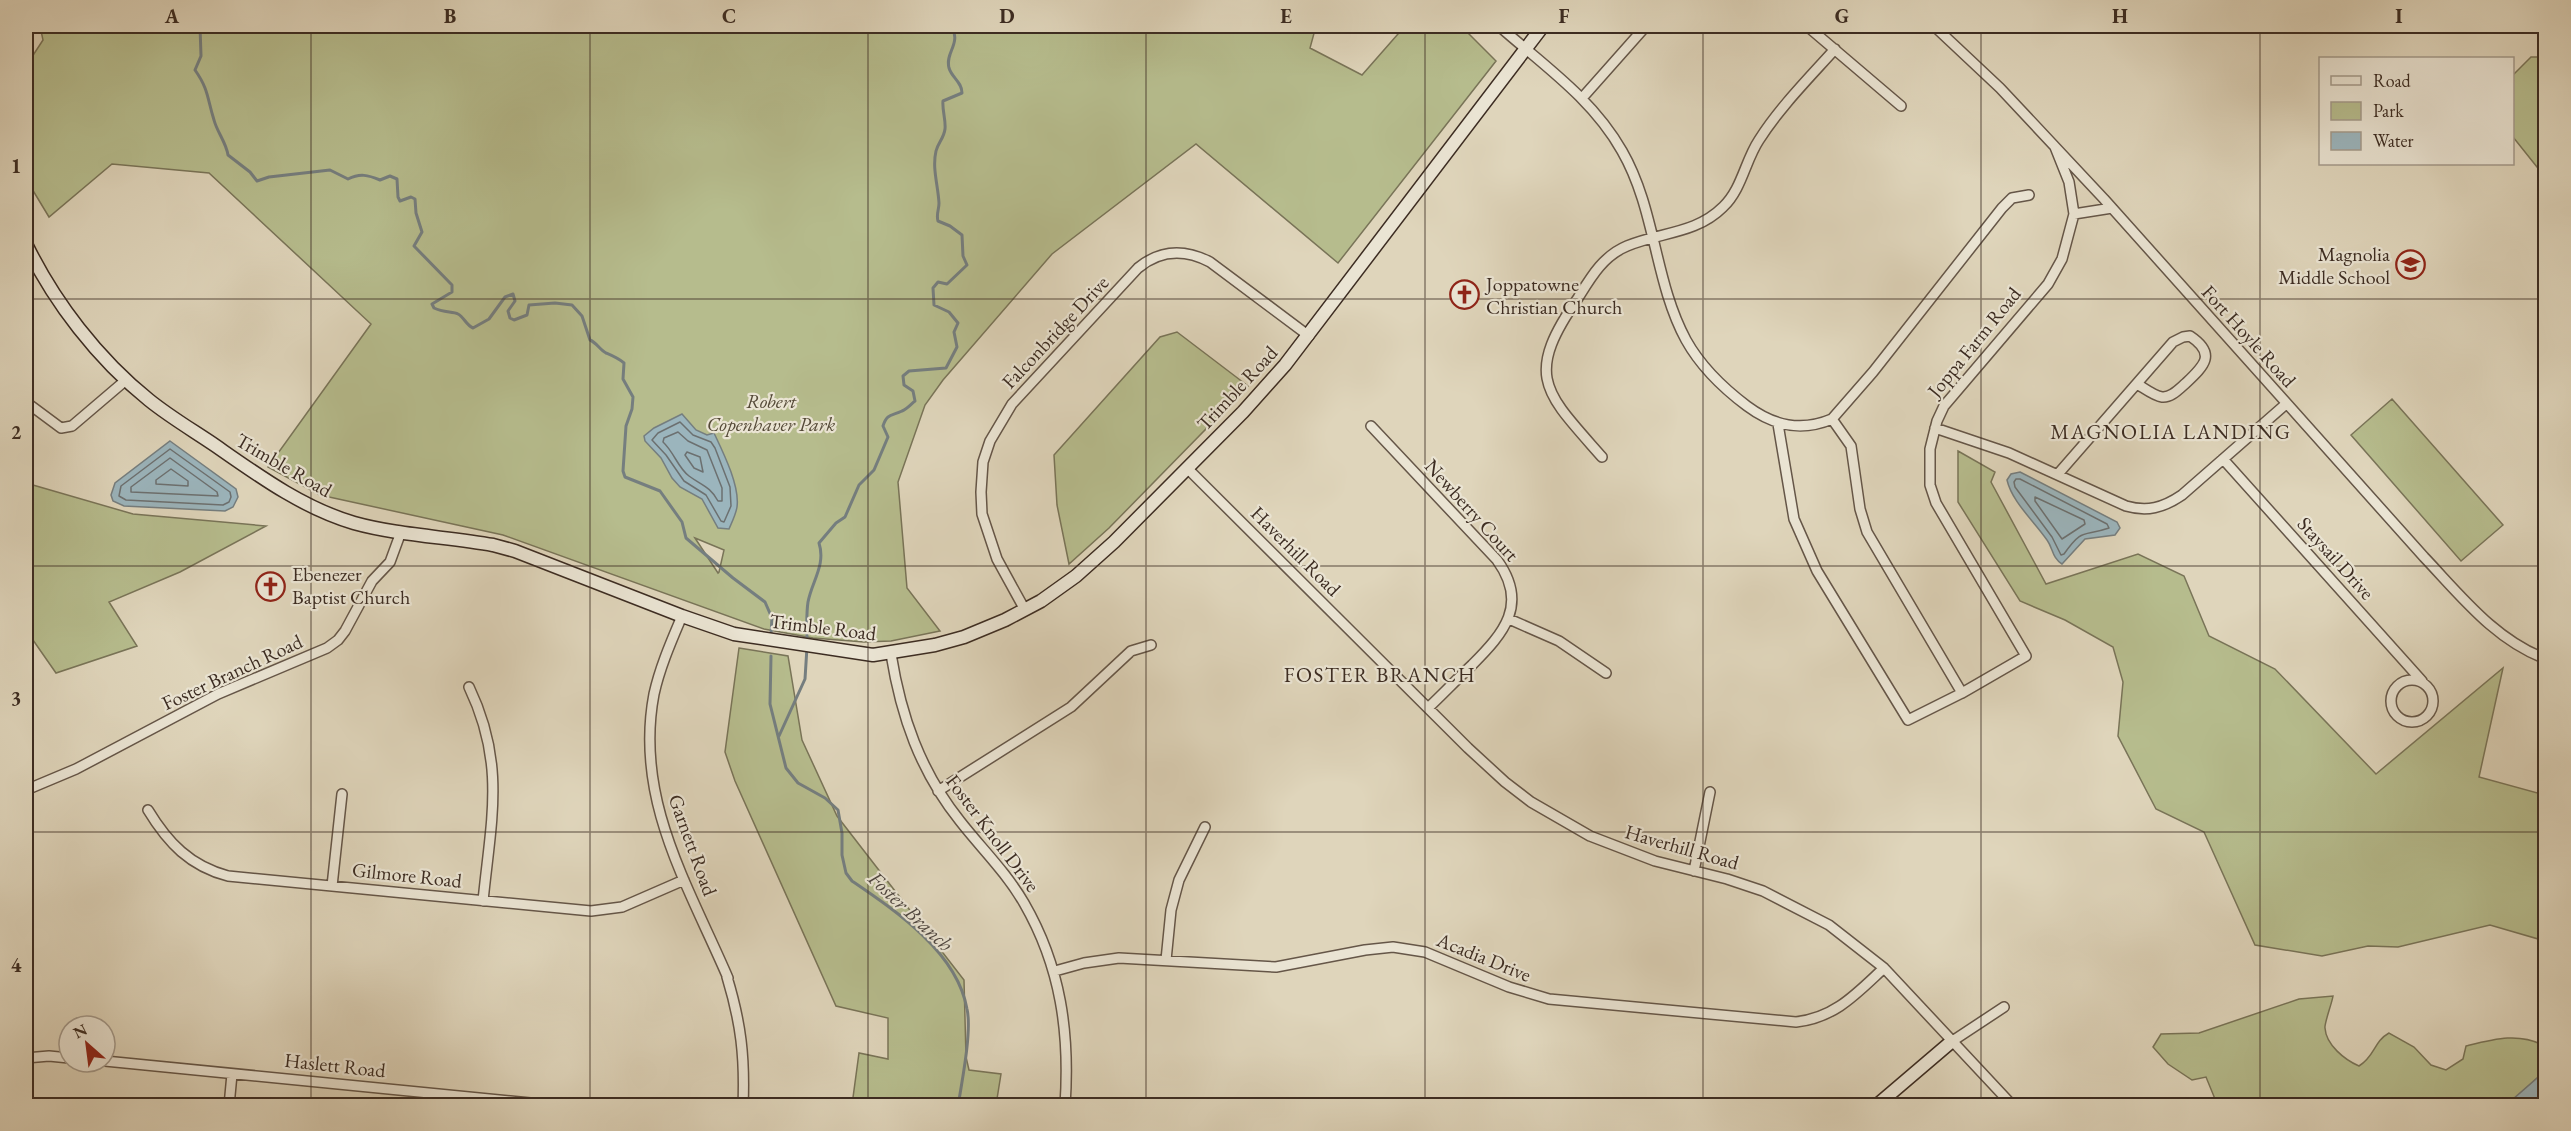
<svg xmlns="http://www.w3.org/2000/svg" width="2571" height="1131" font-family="'EB Garamond',serif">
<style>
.green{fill:#b6bc8d;stroke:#797458;stroke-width:1.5;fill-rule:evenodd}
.water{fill:#9bb5bd;stroke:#757e7f;stroke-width:1.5}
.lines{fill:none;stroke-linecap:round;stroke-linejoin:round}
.shore{stroke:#6c7070;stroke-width:1.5}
.stream{stroke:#757e7f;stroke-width:3}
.street-casing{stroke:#655648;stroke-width:12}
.secondary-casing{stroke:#3c2c22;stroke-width:15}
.street{stroke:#eae4d3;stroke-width:9}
.secondary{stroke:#eae4d3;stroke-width:12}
.grid{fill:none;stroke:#3c2c22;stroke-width:1.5;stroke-opacity:0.55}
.labels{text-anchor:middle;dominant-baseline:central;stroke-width:4.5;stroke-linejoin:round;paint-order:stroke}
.poi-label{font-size:20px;fill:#3c2c22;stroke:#eae4d3;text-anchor:start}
.street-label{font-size:20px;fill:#3c2c22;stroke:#eae4d3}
.park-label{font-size:20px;font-style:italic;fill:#544937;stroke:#eae4d3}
.neighbourhood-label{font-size:21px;letter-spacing:1.5px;fill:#3c2c22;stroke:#eae4d3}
.water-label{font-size:21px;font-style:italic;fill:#4f4741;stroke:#eae4d3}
.neatline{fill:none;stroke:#3c2c22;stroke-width:2}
.grid-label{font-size:20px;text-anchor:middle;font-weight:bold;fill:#3c2c22}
</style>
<rect width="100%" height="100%" fill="#dfd5bb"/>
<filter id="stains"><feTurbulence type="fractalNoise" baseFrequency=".00333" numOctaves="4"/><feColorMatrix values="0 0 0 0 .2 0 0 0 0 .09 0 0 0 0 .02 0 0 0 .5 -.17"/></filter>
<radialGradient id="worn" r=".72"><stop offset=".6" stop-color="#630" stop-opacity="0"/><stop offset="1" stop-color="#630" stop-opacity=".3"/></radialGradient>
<path class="green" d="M40,26H1316L1310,48L1362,75L1405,26H1461L1496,61L1338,263L1196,144L1052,254L943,380L925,405L898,482L907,588L940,631L891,641L864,642L813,638L764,629L503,535L320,495L268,467L371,324L209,173L112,164L49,217L26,179V66L43,40ZM695,538L724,550L719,572L718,573Z
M2531,57H2545V177L2513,137V75Z
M1177,332L1248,386L1109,528L1069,564L1057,505L1054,455L1160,337Z
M2392,399L2503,525L2461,561L2351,435Z
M1958,451L1995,472L1991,482L2046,584L2138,554L2184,576L2209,636L2275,669L2376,774L2503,668L2479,777L2545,795V941L2490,925L2398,947L2368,946L2322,956L2255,945L2204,832L2156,809L2118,736L2123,682L2113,647L2065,620L2020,601L1958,502Z
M26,483L133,514L266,526L180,572L109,602L137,646L56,673L26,630Z
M739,648L788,656L802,740L837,816L964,980L966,1057L969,1070L1001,1074L996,1105H852L859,1053L888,1059V1018L836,1006L735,781L725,752Z
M2333,996C2332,1003 2324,1024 2325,1028C2326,1045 2345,1060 2359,1066C2376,1055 2373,1042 2389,1033L2414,1047L2431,1065L2446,1070L2463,1059L2466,1046C2494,1039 2519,1032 2545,1046V1071L2513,1100L2515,1105H2232L2215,1099L2206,1077L2192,1080L2168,1064L2153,1047L2161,1034L2199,1033L2299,999Z"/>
<path class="water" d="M682,414L696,430L707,435L714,433C723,452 740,486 737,507C736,514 732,522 729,529L718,528L702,499L680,487L672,478L661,458L645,441L644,436L654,428Z
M170,441L236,489L238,497L233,507L225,511L124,506L113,501L111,495L115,483Z
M2020,472L2117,522L2120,528L2115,535L2085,539L2062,564C2052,558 2053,548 2047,540C2034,521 2012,502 2007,480L2011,474Z
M2545,1071V1099L2535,1105H2515L2512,1100Z"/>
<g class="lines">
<path class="shore" d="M680,422L693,435L711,442L715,448L730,487L731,506L724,522L721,521L706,495L684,481L666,455L652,440L658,433Z
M678,432L688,441L707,450L722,488V501H718C711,487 701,485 689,476C678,468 674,452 663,442L664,438Z
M170,449L230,492L231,497L229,502L223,505L126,500L119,496L121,486Z
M687,452L700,457L703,472L694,468L685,455Z
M170,458L217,492L218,496L131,492V487Z
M171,469L188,481V486L156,484V480Z
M2016,479H2020L2107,524L2109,528C2083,537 2083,527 2064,554L2061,555L2052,537L2015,487L2014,482Z
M2035,497L2084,520L2085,524L2062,539L2035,501Z"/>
<path class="stream" d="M178,26L180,28L183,26
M200,26L201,56L195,70C209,90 207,98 214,120C217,132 226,142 228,155L250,172L257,181L269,177L330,170L348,179C360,173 368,175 380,180L390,176L397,179L398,197L400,201L411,197L415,199L416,213L422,232L414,246L452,285V292L432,304L434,308C444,313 453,311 458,314C464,317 466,325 473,328L489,319L505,297L513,294L515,301L508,311L510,318L514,320L527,315L529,305L555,303L572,305L582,316L590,340C597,343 600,350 606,353C613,356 618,358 624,363L623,379L633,397L632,409L626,426L623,471L625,477L660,491L682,522L686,538L733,578L765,602L772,618L771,634
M807,641C807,628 806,615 808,602C812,581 826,565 819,543L836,523L845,517L859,485L874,470L888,437L883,426C887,413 892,416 902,411C907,409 911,404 915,401L913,391L904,385L903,376L909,371L946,368L957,347L954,332L958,323L949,312L934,305L933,288L938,282L947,284L967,265L963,256L962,235L950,226L938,221C936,214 939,210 939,203C938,185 932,168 936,151C938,143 944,138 945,129C946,120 942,110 943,101L962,93C962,82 952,78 949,68C945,52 961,45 952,26
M771,656L770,704L786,768L798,783L825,798L838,810L842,833V855L846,873L852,881C896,911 957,952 967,1009C972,1031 962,1081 958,1106
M779,736L805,679L807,647"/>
<defs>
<path id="street" d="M1499,26C1543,65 1592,98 1622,151C1656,210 1654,281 1686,340C1701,367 1723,388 1747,406C1774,426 1801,432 1832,419
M1807,26L1901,106
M1934,26L2000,88L2104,199L2424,557C2461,596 2495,640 2546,659
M1583,97L1646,26
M2074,214L2112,208
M26,402L61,428L72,426L126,380
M1778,424L1794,519L1817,571L1908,720L1962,693L2026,656L1936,503L1930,485V449L1937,421L1944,406L2048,284L2062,259L2074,214L2069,182L2055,147
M1371,426L1497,560C1529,604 1504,633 1472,665C1457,679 1443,694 1428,708
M1935,428L2009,453L2126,506C2147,512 2163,508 2182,495L2286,404
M1602,457C1545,392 1523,377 1578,298C1591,277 1603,256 1627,246C1660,232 1696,234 1723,207C1742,189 1745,161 1759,140C1780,107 1809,78 1835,49
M2223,459L2422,681
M1187,468L1468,748L1505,782L1531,802L1590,836L1655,861L1727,879L1763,891L1829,925L1884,968L2013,1106
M2058,474L2173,342L2183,337L2190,336C2217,354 2204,366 2186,383C2179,389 2171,398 2162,397C2154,396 2144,388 2137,384
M1025,610L997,559L982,514L981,492L983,462L990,441L1012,404L1138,268C1161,249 1185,249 1210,262L1309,336
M682,616C671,642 660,667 654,694C634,799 688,885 728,978
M1509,619L1559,641L1606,673
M891,654C901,716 920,771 960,821C981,848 1006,872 1024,903C1061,967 1070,1033 1065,1106
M2391 701a21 21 0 1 1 42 0a21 21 0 1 1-42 0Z
M469,687C506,764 491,820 483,901
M1962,693L1867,532L1860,509L1851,446L1832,419L1873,372L2002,208L2012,198L2029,195
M26,790L76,769L218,694L327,648L338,640L345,631L372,581L390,562L401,532
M938,791L1071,707L1131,651L1151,645
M148,810C168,843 190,866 228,876L591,911L622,907L684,880
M1694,871L1710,792
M332,886L342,794
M1166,960L1171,910L1179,880L1205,827
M1055,971L1084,963L1119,958L1276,967L1365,950L1393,947L1425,952L1509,987L1549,999L1796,1022C1835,1018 1857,993 1884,968
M727,977C741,1023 745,1057 743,1106
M1951,1042L2004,1007
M26,1058L49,1056L69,1058
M105,1061L561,1106
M229,1106L232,1074"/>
<path id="secondary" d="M26,244C54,302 98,359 149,400C170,417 194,431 216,446C259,476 303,508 354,523C397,535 448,537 493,545L515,551L682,616L734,634L873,655L935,645L964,637L1005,620L1041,601L1076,576L1114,542L1243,412L1285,365L1543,26
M1876,1106L1951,1042"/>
</defs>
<use href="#street" class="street-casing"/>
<use href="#secondary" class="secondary-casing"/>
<use href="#street" class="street"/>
<use href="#secondary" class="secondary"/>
</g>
<path class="grid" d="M311,26V1106M590,26V1106M868,26V1106M1146,26V1106M1425,26V1106M1703,26V1106M1981,26V1106M2260,26V1106M26,299H2546M26,566H2546M26,832H2546"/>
<defs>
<symbol id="school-ring" viewBox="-11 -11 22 22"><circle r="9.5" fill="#eae4d3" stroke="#8f2418" stroke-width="1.5"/><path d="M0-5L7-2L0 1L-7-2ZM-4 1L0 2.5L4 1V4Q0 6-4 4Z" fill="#8f2418"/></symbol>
<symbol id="church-ring" viewBox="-11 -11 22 22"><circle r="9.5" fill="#eae4d3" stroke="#8f2418" stroke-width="1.5"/><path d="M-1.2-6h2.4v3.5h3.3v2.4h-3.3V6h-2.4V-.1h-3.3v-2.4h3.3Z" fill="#8f2418"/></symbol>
</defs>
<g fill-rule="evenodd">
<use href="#school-ring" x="2394" y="248" width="33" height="33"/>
<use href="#church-ring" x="1448" y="278" width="33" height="33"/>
<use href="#church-ring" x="254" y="570" width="33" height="33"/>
</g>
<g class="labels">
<g class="poi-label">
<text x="2390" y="254" text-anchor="end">Magnolia<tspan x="2390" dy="23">Middle School</tspan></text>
<text x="1486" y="284">Joppatowne<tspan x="1486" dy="23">Christian Church</tspan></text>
<text x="292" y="574">Ebenezer<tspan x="292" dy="23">Baptist Church</tspan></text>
</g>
<g class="street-label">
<text transform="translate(1055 332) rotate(-47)">Falconbridge Drive</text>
<text transform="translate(2249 336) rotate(48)">Fort Hoyle Road</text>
<text transform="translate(1974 342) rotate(-51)">Joppa Farm Road</text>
<text transform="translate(1237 388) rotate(-47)">Trimble Road</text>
<text transform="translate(284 465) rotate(30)">Trimble Road</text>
<text transform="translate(1472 510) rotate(48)">Newberry Court</text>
<text transform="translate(1296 551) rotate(45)">Haverhill Road</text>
<text transform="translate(2336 558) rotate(48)">Staysail Drive</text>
<text transform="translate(823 627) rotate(7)">Trimble Road</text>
<text transform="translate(232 672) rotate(-25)">Foster Branch Road</text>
<text transform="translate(993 833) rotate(53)">Foster Knoll Drive</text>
<text transform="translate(693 845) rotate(70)">Garnett Road</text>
<text transform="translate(1682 847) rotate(16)">Haverhill Road</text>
<text transform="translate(407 875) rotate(6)">Gilmore Road</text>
<text transform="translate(1484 957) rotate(22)">Acadia Drive</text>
<text transform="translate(335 1065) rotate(6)">Haslett Road</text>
</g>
<g class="park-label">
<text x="771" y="401">Robert<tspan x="771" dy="23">Copenhaver Park</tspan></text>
</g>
<g class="neighbourhood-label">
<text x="2171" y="431">MAGNOLIA LANDING</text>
<text x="1380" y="674">FOSTER BRANCH</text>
</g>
<g class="water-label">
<text transform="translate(911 911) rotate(43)">Foster Branch</text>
</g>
</g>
<rect width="2571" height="1131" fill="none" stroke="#dfd5bb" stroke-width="66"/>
<rect x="2319" y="57" width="195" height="108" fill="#eae4d3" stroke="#a49a8c" stroke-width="1.5"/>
<rect x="2331" y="76" width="30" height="9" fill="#eae4d3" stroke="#a49a8c" stroke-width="1.5"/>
<text x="2373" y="87" font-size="18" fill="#3c2c22">Road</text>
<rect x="2331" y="102" width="30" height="18" fill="#b6bc8d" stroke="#a49a8c" stroke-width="1.5"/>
<text x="2373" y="117" font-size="18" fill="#3c2c22">Park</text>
<rect x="2331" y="132" width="30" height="18" fill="#9bb5bd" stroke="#a49a8c" stroke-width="1.5"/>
<text x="2373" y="147" font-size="18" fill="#3c2c22">Water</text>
<g transform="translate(87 1044) rotate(332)"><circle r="28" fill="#eae4d3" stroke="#a49a8c" stroke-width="1.5"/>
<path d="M0-4.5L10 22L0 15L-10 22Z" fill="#8f2418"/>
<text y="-9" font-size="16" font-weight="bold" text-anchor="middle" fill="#3c2c22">N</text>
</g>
<rect x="33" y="33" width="2505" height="1065" class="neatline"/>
<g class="grid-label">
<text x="172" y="23">A</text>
<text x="450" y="23">B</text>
<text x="729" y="23">C</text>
<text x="1007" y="23">D</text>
<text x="1286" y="23">E</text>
<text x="1564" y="23">F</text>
<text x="1842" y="23">G</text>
<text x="2120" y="23">H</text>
<text x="2399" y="23">I</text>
<text x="16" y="173">1</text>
<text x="16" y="439">2</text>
<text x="16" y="705">3</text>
<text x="16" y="972">4</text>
</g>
<rect width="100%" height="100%" filter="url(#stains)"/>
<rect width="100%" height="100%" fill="url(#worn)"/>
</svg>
